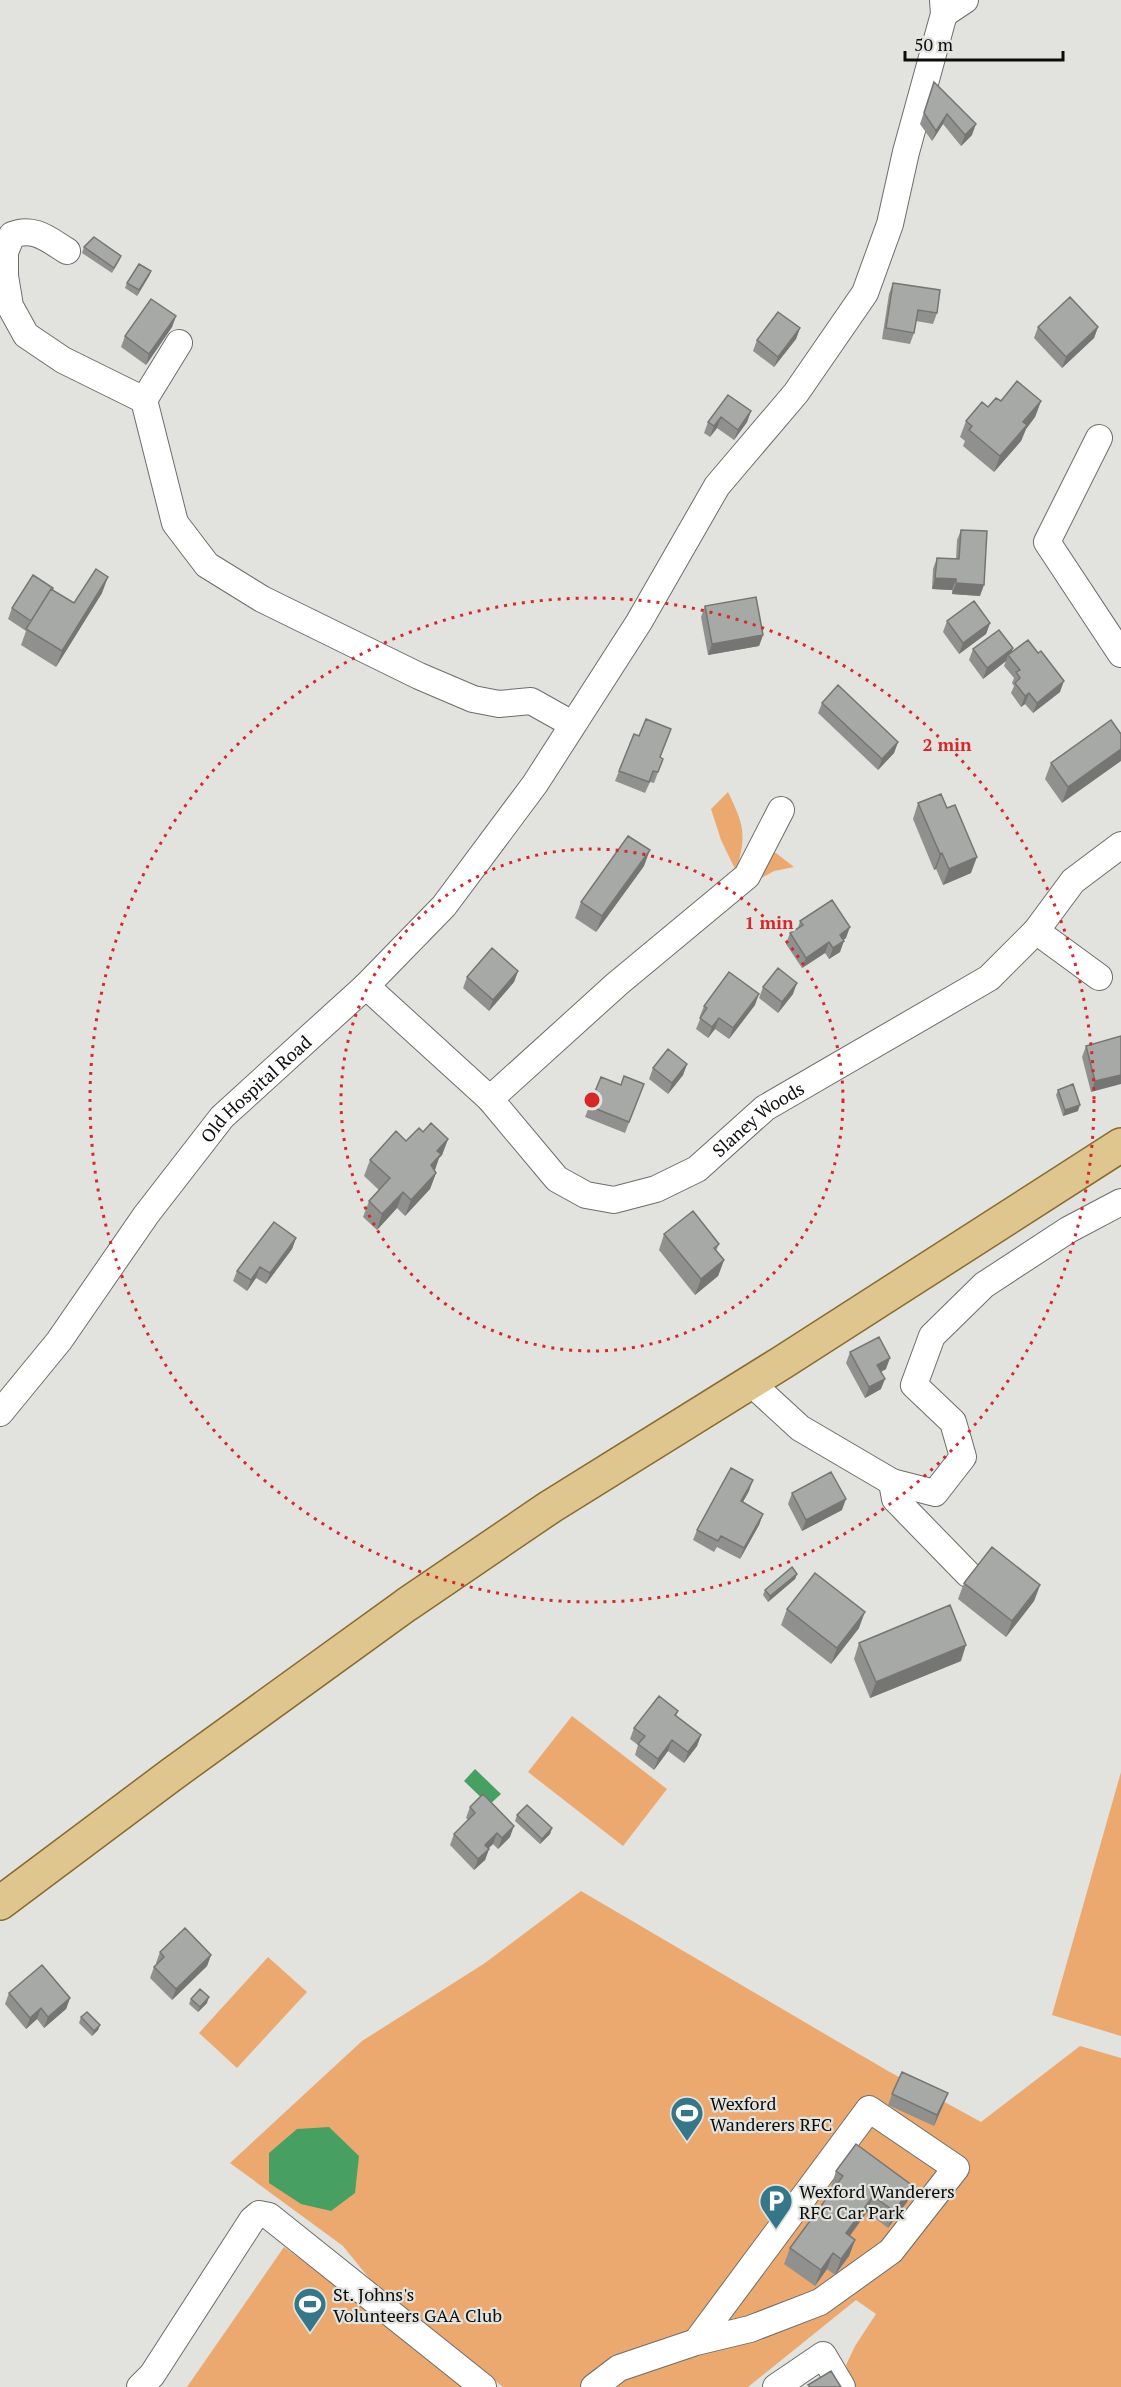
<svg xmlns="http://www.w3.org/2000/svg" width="1121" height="2387" font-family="'PT Serif',serif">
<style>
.green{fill:#eca96f}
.water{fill:#47a062}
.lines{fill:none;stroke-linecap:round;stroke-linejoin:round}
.minor-casing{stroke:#6d6d6a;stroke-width:28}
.major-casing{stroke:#886c2f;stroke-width:36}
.minor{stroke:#fff;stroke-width:26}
.major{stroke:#dfc58e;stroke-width:33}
.wall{fill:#90918f}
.shaded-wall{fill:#757674}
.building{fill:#a7a9a6;stroke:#757674;stroke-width:1.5}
.ring{fill:none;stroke:#d62828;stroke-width:3;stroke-dasharray:3 6}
.labels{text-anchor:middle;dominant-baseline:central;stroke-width:4.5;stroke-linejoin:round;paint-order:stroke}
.street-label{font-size:18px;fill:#0c0c0b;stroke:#e2e2de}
.poi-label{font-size:18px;fill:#0c0c0b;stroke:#e2e2de;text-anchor:start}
.centre{fill:#d62828;stroke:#e2e2de;stroke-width:3}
.ring-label{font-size:18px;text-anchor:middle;font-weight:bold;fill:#d62828;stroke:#e2e2de;stroke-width:4.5;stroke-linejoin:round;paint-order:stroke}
</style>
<rect width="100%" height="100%" fill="#e2e2de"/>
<path class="green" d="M728,792C744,825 747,835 736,871L721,840L711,809Z
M769,853H776L794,867L774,871L751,884Z
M572,1716L667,1789L623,1846L528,1772Z
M1121,1772V2036L1052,2015Z
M581,1891L888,2071L981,2122L1080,2046L1121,2058V2387H852L846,2365L855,2346L876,2314L856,2300L748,2387H503L373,2283L343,2246L230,2163L362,2041L485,1963Z
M268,1957L307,1992L237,2068L199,2033Z
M284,2247L330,2280L463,2387H187Z"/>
<path class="water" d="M475,1769L501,1794L489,1805L464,1781Z
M329,2127L359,2156L355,2193L331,2211L301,2204L269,2183V2153L297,2129Z"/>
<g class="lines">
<defs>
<g id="minor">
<path d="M944,14L965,0"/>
<path d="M67,251C49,240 34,226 12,235L5,252V276L10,306L26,335L63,360L144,400"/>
<path d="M179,343L144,400L175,523L207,565L262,599L419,676L473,699L499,704L531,701L572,724"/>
<path d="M1099,438L1047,542L1121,654"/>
<path d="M1036,931L1099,977"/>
<path id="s1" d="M366,986L490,1099L557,1179L586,1195L614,1200L656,1189L697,1169L765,1108L989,978L1036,931L1073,881L1121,845"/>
<path d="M490,1099L617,984L747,876L781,810"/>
<path d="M750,1382L800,1428L892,1482L935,1493L963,1457L953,1422L914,1385L932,1336L984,1285L1068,1230L1121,1202"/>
<path id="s2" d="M0,1413L59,1341L146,1215L222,1117L366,986L444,906L535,784L639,622L717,486L796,393L865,293L890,224L906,152L944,14L943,0"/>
<path d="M892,1482L895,1499L968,1574"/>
<path d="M140,2387L152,2375L252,2220L259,2214L269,2216L483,2387"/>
<path d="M594,2387L619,2368L696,2342L750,2329L820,2302L891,2251L956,2168L869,2109L696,2342"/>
<path d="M776,2387L823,2355L842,2387"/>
</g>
<path id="major" d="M0,1903L171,1775L406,1605L550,1507L783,1362L1121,1145"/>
</defs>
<use href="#minor" class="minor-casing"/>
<use href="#major" class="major-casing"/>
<use href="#minor" class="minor"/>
<use href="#major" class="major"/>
</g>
<path class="wall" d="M934,82L972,135L961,146L943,124L932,141L920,124Z
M84,247L121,256L119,261L112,273L82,253Z
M151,271L149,276L137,296L125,288L127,283Z
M893,283L937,313L933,324L916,321L914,333L910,344L882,339L889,294Z
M176,316L172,327L146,365L121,347L125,336Z
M1038,327H1098L1094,338L1062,368L1034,338Z
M800,328L796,339L774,367L753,351L757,340Z
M728,395L751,411L747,422L734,440L717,428L710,437L704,433L708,422Z
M1001,401H1041L1035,417L1026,429L1021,441L994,472L963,446L965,441L960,437L966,421L988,407Z
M961,530L980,596L952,594V590L932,589L933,569L937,558L956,559L957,540Z
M52,590L74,603L102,593L56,667L21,645L26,631L8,619L12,608Z
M705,606L763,635L759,646L708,655L701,617Z
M947,621L990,623L986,634L959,654L943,632Z
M973,649L1011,653L1060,692L1033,713L1025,704L1021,707L1011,693L1014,686L1012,683L1014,678L1004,666L1006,661L983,679L969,660Z
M822,703L898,742L894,753L878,770L818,713Z
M1111,720L1062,803L1045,779L1051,763Z
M660,758L663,759L654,783L650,782L645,793L615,781L619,771Z
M918,803L971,873L943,885L936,869L934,870L913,819Z
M644,866L596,932L575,918L581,902Z
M800,921L846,938L843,940L840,952L829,959L825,953L802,968L786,944L790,933L798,928Z
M518,971L514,982L489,1011L463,988L467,977Z
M763,987L793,994L778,1013L759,998Z
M755,1005L729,1039L715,1029L708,1038L696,1029L701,1017L700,1016L704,1006Z
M1121,1036L1091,1092L1082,1057L1086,1046Z
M687,1064L683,1075L668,1094L649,1079L653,1068Z
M601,1077L621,1085L644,1084L625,1133L585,1117Z
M1058,1090L1078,1111L1063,1116L1056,1095Z
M423,1132L448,1139L442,1155L439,1158L434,1171L436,1173L430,1189L405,1216L397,1208L377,1230L363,1217L369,1201L379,1190L364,1176L370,1160Z
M664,1234L719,1244L716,1251L724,1260L718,1276L695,1295L659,1250Z
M296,1238L292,1249L266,1284L256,1278L247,1291L233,1281L237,1271Z
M850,1352L886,1369L881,1372V1389L865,1398L846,1363Z
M749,1491L743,1502L763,1514L759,1525L740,1559L717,1547L714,1552L693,1540L697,1530Z
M792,1493L842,1510L802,1531L788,1504Z
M797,1574L795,1579L768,1602L763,1595L765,1590Z
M964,1583L1040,1585L1034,1601L1006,1637L958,1599Z
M787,1609L859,1628L831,1664L781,1625Z
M859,1643L961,1661L870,1698L854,1659Z
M678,1711L676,1716L701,1735L697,1746L684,1763L668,1751L654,1770L635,1755L638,1745L630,1739L634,1728Z
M470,1807L510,1837L498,1849L493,1844L488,1848L489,1849L485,1860L474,1870L450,1845L454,1834L468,1820L466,1818Z
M517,1815L552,1828L550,1834L540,1844L515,1821Z
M160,1952L211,1955L207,1966L172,2000L150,1978L154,1967L157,1964L156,1963Z
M9,1993L70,1998L66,2009L44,2028L37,2019L26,2029L5,2004Z
M191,1999L207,2003L198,2012L189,2004Z
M81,2017L100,2025L98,2030L92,2036L79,2023Z
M948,2093L934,2126L888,2105L892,2094Z
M836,2171L907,2202L888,2228L867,2212L850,2236L855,2240L849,2256L835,2275L827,2269L815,2286L784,2264L790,2248L833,2189L831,2187Z"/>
<path class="shaded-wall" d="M947,114L943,124L932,141L936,131Z
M976,124L972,135L961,146L965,135Z
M151,271L149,276L137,296L139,290Z
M176,316L172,327L146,365L149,354Z
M1098,327L1094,338L1062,368L1066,357Z
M800,328L796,339L774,367L778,357Z
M1041,401L1035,417L1026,429L1021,441L994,472L1000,456L1023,422Z
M751,411L747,422L734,440L738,430Z
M721,417L717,428L710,437L714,426Z
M108,577L102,593L56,667L62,651Z
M935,578L956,579L952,590L932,589Z
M956,583L984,585L980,596L952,594Z
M990,623L986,634L959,654L963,643Z
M763,635L759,646L708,655L712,644Z
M1013,648L1010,657L1008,655L1006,661L983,679L987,668Z
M1064,681L1060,692L1033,713L1037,703Z
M1029,693L1025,704L1021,707L1025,696Z
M898,742L894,753L878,770L882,759Z
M1121,749V761L1062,803L1068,787Z
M650,850L644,866L596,932L602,916Z
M942,853L936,869L934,870L940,854Z
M977,857L971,873L943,885L949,869Z
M850,927L846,938L836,945L840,935Z
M844,941L840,952L829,959L833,948Z
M829,942L825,953L802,968L806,958Z
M518,971L514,982L489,1011L493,1000Z
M797,983L793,994L778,1013L782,1002Z
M759,994L755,1005L729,1039L733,1028Z
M719,1018L715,1029L708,1038L712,1027Z
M687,1064L683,1075L668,1094L672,1083Z
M1121,1075V1084L1091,1092L1095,1081Z
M1080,1105L1078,1111L1063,1116L1065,1110Z
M448,1139L442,1155L439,1158L435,1170L425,1181L437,1151Z
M436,1173L430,1189L405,1216L411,1200Z
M403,1192L397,1208L377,1230L382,1214Z
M296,1238L292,1249L266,1284L270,1273Z
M724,1260L718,1276L695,1295L701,1279Z
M260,1267L256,1278L247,1291L251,1280Z
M890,1358L886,1369L873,1376L877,1365Z
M885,1379L881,1389L865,1398L869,1387Z
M753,1480L749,1491L737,1512L741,1501Z
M846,1499L842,1510L802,1531L806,1520Z
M763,1514L759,1525L740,1559L744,1548Z
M797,1574L795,1579L768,1602L770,1596Z
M1040,1585L1034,1601L1006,1637L1012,1621Z
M865,1612L859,1628L831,1664L837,1648Z
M966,1645L961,1661L870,1698L876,1682Z
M701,1735L697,1746L684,1763L688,1752Z
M672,1740L668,1751L654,1770L658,1759Z
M514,1826L510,1837L498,1849L502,1838Z
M552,1828L550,1834L540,1844L542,1839Z
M497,1833L493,1844L481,1856L485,1845Z
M489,1849L485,1860L474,1870L478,1859Z
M211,1955L207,1966L172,2000L176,1989Z
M209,1997L207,2003L198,2012L200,2007Z
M70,1998L66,2009L44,2028L48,2017Z
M41,2008L37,2019L26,2029L30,2018Z
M100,2025L98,2030L92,2036L94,2031Z
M948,2093L944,2103L934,2126L937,2115Z
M913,2186L907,2202L888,2228L894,2211Z
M873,2196L867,2212L840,2249L846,2233Z
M855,2240L849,2256L835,2275L841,2259Z
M833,2253L827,2269L815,2286L821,2270Z"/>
<path class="building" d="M934,82L976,124L965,135L947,114L936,131L924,113Z
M94,237L121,256L114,268L84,247Z
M139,264L151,271L139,290L127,283Z
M893,283L940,290L937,313L918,310L914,333L886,328Z
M1070,297L1098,327L1066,357L1038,327Z
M151,299L176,316L149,354L125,336Z
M778,312L800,328L778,357L757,340Z
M1017,381L1041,401L1023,422L1027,425L1000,456L969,430L972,426L966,421L982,402L988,407L996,398L1001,401Z
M728,395L751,411L738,430L721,417L714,426L708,422Z
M961,530L987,531L984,585L956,583V579L935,578L937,558L959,559Z
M96,569L108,577L62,651L26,629L51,589L74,603Z
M33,575L53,588L52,590L51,589L31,621L12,608Z
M756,597L763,635L712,644L705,606Z
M974,601L990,623L963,643L947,621Z
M999,630L1013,648L987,668L973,649Z
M1028,640L1038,653L1041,651L1064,681L1037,703L1029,693L1025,696L1015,683L1020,678L1016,672L1020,670L1008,655Z
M838,685L898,742L882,759L822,703Z
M646,719L671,729L660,757L663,759L658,772L653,771L649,782L619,771L634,734L639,736Z
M1111,720L1121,734V749L1068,787L1051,763Z
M941,794L947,808L955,805L977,857L949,869L942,853L940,854L918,803Z
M628,836L650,850L602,916L581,902Z
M832,900L850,927L840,935L844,941L833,948L829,942L806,958L790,933L803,925L800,921Z
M492,948L518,971L493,1000L467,977Z
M778,968L797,983L782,1002L763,987Z
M729,972L759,994L733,1028L719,1018L712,1027L700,1018L707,1008L704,1006Z
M1121,1036V1075L1095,1081L1086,1046Z
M668,1049L687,1064L672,1083L653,1068Z
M624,1076L644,1084L629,1122L589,1106L601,1077L621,1085Z
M1073,1084L1080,1105L1065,1110L1058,1090Z
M431,1123L448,1139L437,1151L441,1154L431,1165L436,1173L411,1200L403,1192L382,1214L369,1201L390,1178L370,1160L396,1131L406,1141L419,1128L423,1132Z
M693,1211L719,1244L714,1248L724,1260L701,1279L664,1234Z
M274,1222L296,1238L270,1273L260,1267L251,1280L237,1271Z
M879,1337L890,1358L877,1365L885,1379L869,1387L850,1352Z
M731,1468L753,1480L741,1501L763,1514L744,1548L721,1536L718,1541L697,1530Z
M831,1472L846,1499L806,1520L792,1493Z
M992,1547L1040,1585L1012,1621L964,1583Z
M792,1567L797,1574L770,1596L765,1590Z
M815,1573L865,1612L837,1648L787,1609Z
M950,1605L966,1645L876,1682L859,1643Z
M659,1696L678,1711L675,1715L701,1735L688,1752L672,1740L658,1759L638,1744L645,1736L634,1728Z
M483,1794L514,1826L502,1838L497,1833L485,1845L489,1849L478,1859L454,1834L475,1813L470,1807Z
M527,1805L552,1828L542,1839L517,1815Z
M185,1928L211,1955L176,1989L154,1967L164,1957L160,1952Z
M42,1965L70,1998L48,2017L41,2008L30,2018L9,1993Z
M200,1989L209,1997L200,2007L191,1999Z
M87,2012L100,2025L94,2031L81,2017Z
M902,2072L948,2093L937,2115L892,2094Z
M856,2144L913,2186L894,2211L873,2196L846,2233L855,2240L841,2259L833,2253L821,2270L790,2248L843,2176L836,2171Z
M831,2371L841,2387H810L808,2385Z"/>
<g class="ring">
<circle cx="592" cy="1100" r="251"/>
<circle cx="592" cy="1100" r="502"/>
</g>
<defs>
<symbol id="stadium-pin" viewBox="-11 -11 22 30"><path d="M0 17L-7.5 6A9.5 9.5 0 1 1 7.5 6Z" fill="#357789" stroke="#e2e2de"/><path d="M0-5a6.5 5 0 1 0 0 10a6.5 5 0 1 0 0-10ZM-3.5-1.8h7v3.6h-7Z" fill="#fff"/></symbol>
<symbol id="parking-pin" viewBox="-11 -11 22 30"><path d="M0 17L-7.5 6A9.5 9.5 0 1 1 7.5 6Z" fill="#357789" stroke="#e2e2de"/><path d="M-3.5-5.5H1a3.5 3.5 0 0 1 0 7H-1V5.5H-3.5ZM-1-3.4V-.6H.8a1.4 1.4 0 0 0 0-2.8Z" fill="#fff"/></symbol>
</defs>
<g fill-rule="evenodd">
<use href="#stadium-pin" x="668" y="2094" width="38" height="52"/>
<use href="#parking-pin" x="757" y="2182" width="38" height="52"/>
<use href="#stadium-pin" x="291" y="2285" width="38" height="52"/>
</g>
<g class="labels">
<g class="street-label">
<text stroke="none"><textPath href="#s2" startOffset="414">Old Hospital Road</textPath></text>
<text stroke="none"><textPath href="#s1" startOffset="502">Slaney Woods</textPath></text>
</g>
<g class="poi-label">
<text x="710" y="2103">Wexford<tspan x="710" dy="21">Wanderers RFC</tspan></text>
<text x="799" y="2191">Wexford Wanderers<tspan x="799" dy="21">RFC Car Park</tspan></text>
<text x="333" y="2294">St. Johns's<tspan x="333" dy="21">Volunteers GAA Club</tspan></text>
</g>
</g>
<circle cx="592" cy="1100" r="9" class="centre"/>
<g class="ring-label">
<text x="947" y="751">2 min</text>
<text x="769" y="929">1 min</text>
</g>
<path d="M905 51v9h158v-9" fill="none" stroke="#0c0c0b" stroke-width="3"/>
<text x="914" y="51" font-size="18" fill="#0c0c0b" stroke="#e2e2de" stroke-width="4.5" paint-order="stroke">50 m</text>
</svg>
